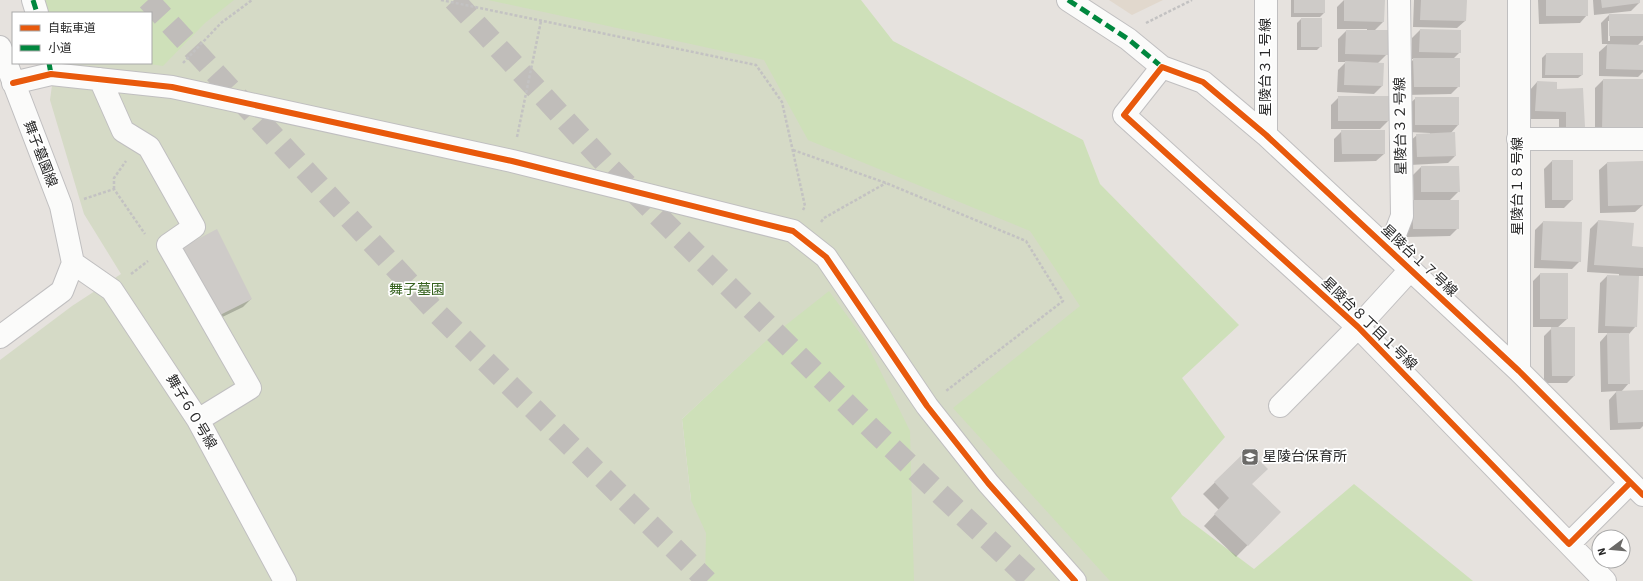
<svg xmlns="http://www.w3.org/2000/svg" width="1643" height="581" font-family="'Source Sans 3','Noto Sans JP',sans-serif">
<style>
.education{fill:#e1d8cd}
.green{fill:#cee0b9}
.cemetery{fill:#d5dac6}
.shadow{fill:#0003;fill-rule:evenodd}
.building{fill:#cecbc8}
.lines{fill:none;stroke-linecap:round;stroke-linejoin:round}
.highway-tunnel{stroke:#c0bdba;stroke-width:22;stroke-dasharray:22 11;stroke-linecap:butt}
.minor-casing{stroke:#c0bfc0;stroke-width:24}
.path{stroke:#c3c2c2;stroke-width:2.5;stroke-dasharray:3 2;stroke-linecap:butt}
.minor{stroke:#fbfbfa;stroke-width:22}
.quiet{stroke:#00873e;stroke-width:5;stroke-dasharray:10 5;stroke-linecap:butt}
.cycleway-casing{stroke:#fff;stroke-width:8}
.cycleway{stroke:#e8590c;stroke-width:6}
.labels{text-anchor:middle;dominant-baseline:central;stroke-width:3.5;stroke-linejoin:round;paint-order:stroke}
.street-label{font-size:14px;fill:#292929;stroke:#fff}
.park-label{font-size:14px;fill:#35611e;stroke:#fff}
.poi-label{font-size:14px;fill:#292929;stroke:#fff;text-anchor:start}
</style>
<rect width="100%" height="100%" fill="#e6e2de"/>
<path class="education" d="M1109,0H1163L1132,15Z"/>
<path class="green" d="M42,0H861L893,41L1083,140L1100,184L1239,325L1182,378L1225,437L1171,498L1182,515L1254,569L1354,484L1473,581H628L691,500L682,419L766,340L123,63H151V13H46Z"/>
<path class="cemetery" d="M234,0H488L764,60L808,140L1030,231L1080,306L953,408L1110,581H914L910,431L865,340L829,291L767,340L682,419L691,500L706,533L705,581H0V360L72,306L121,274L84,214L50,100L55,63H143L163,66L205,23Z"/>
<path class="shadow" d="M1291,0H1324V13L1320,17H1291Z
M1344,0H1376L1383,22L1374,31L1387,54L1378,63L1382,86L1374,94L1337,92L1338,70L1346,62H1338V39L1346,31H1367V29H1337V7Z
M1414,0H1466L1465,21L1457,28L1413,27Z
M1538,0H1587V15L1580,23L1539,24Z
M1593,0H1639V3L1631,11L1594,15Z
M1609,15H1643V40L1638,45L1643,46V72L1638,77L1599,76V52L1608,44H1602L1601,23ZM1608,21H1610V41H1608Z
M1301,19L1321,46L1317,50H1297V23Z
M1420,30L1460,31V52L1453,59L1459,86L1451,94L1406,95V67L1414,59H1412V38Z
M1546,54L1582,75L1578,78H1542V58Z
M1603,80H1643L1595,137V88Z
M1537,82L1556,90L1582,89L1583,127L1576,135L1559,134V119H1528L1530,90Z
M1339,97L1388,121L1380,129H1331V105Z
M1416,98H1458V125L1450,134L1455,156L1448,163L1410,165L1409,142L1417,135L1430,134V133L1408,132V105Z
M1342,131L1384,154L1376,161L1334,162V139Z
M1552,161L1572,200L1564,208H1545L1544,169Z
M1607,163L1643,205L1635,212L1600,213L1599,170Z
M1421,167H1458L1459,191L1449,201L1458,228L1450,236L1406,237L1414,201L1413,175Z
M1598,221L1631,247L1643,248V276H1638L1636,326L1629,334V383L1621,392L1643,391V426L1640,429L1610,430L1609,400L1617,391L1601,392L1600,342L1608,333H1598L1600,283L1607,276H1619V274L1587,272L1590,229Z
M1543,222L1580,261L1572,269L1534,268L1535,230Z
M181,248L251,299L243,307L208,324Z
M1540,274L1567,319L1557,328L1574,376L1567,383H1544V336L1553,327H1533V281Z
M1248,450L1251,484L1280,512L1236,557L1204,526L1219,510L1203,494Z"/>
<path class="building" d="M1294,0H1325V13H1294Z
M1344,0H1385L1384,22L1344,21Z
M1421,0H1467L1466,21L1420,20Z
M1546,0H1588V16H1546Z
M1601,0H1640V3L1602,8Z
M1609,14H1643V36H1609Z
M1301,18H1322V47H1301Z
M1420,29L1461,30V53L1419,52Z
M1346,30H1388V55L1345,54Z
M1607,44L1643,45V70L1606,69Z
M1546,53H1583V75H1545Z
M1413,58H1460V87H1414Z
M1345,61L1384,63L1383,86L1344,85Z
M1603,79H1643V130H1602Z
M1537,81L1557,82V89L1583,88L1585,127H1566V112L1535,111Z
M1338,96H1389V121H1338Z
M1415,97H1459V125H1415Z
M1341,130H1385V154H1342Z
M1455,132L1456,156L1417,157L1416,134Z
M1552,160H1573V200H1552Z
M1643,161V205L1608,206L1607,162Z
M1421,166H1459L1460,192H1421Z
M1412,200H1459V229H1413Z
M1598,220L1634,223L1632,246L1643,247V268L1594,265Z
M1543,221L1582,222L1581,262L1541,260Z
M217,229L252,299L216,317L181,248Z
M1540,273H1568V319H1540Z
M1607,275L1639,276L1637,327L1605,326Z
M1551,327H1575V376H1552Z
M1607,333H1629L1630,384H1608Z
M1643,390V422L1618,423L1616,391Z
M1248,449L1268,469L1252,484L1281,512L1248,546L1214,514L1229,498L1214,482Z"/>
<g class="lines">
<path class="highway-tunnel" d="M148,0L436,312L707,581
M454,0L606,164L875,432L1032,581"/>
<defs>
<path id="minor" d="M33,0L37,13
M1068,0L1128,39L1162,67L1203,82L1266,135L1519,371L1643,495
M1266,0V135
M0,47L61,206L73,263
M1162,67L1124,115L1358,327L1569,544L1630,483
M100,79L123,131L149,147L194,227L168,245L250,388L198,420
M13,83L51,74L172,87L512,161L793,231L826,257L927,406L988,483L1075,581
M1518,139H1643
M1389,250L1402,216L1399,0
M73,263L112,290L198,420L285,581
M0,337L62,291L73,263
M1519,371V0
M1280,406L1358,327L1410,270
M1569,544L1605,581"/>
</defs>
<use href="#minor" class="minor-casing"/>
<path class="path" d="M441,0L756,65L782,102L805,206L803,210
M1146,23L1192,0
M183,63L221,23L252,0
M517,137L541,21
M793,150L886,183L1026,241L1063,301L946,391
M114,189V178L126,161
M84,199L114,189L145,234
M821,222L824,218L886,183
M131,274L148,261"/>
<use href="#minor" class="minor"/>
<path class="quiet" d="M33,0L37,13
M1068,0L1128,39L1162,67
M49,63L51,74"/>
<defs>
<path id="cycleway" d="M13,83L51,74L172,87L512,161L793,231L826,257L927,406L988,483L1075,581
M1630,483L1569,544L1358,327L1124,115L1162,67L1203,82L1266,135L1519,371L1643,495"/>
</defs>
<use href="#cycleway" class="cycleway-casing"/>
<use href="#cycleway" class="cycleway"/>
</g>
<defs>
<symbol id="school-square" viewBox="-11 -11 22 22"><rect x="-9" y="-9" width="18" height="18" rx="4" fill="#6b6a68" stroke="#fff"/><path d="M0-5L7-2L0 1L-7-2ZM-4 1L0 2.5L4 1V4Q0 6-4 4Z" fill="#fff"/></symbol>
</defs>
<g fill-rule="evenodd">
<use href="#school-square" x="1240" y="447" width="20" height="20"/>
</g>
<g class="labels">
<g class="street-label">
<text transform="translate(1266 67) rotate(-90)">星陵台３１号線</text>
<text transform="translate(1401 126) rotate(-91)">星陵台３２号線</text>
<text transform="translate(40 154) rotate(69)">舞子墓園線</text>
<text transform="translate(1518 186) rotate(-90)">星陵台１８号線</text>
<text transform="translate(1419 261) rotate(43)">星陵台１７号線</text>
<text transform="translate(1369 324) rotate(44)">星陵台８丁目１号線</text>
<text transform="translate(191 412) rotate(59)">舞子６０号線</text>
</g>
<g class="park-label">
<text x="417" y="290">舞子墓園</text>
</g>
<g class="poi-label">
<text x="1263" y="457">星陵台保育所</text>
</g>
</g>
<rect x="12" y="12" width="140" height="52" fill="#ffffff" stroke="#a9a9a9"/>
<rect x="20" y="25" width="20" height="6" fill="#e8590c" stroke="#a9a9a9"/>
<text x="48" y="32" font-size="12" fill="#292929">自転車道</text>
<rect x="20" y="45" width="20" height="6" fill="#00873e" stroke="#a9a9a9"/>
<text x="48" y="52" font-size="12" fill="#292929">小道</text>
<g transform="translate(1611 549) rotate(254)"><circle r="19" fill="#ffffff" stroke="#a9a9a9"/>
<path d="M0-3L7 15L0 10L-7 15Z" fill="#6b6a68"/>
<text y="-6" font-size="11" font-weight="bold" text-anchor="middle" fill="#292929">N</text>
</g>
</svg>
